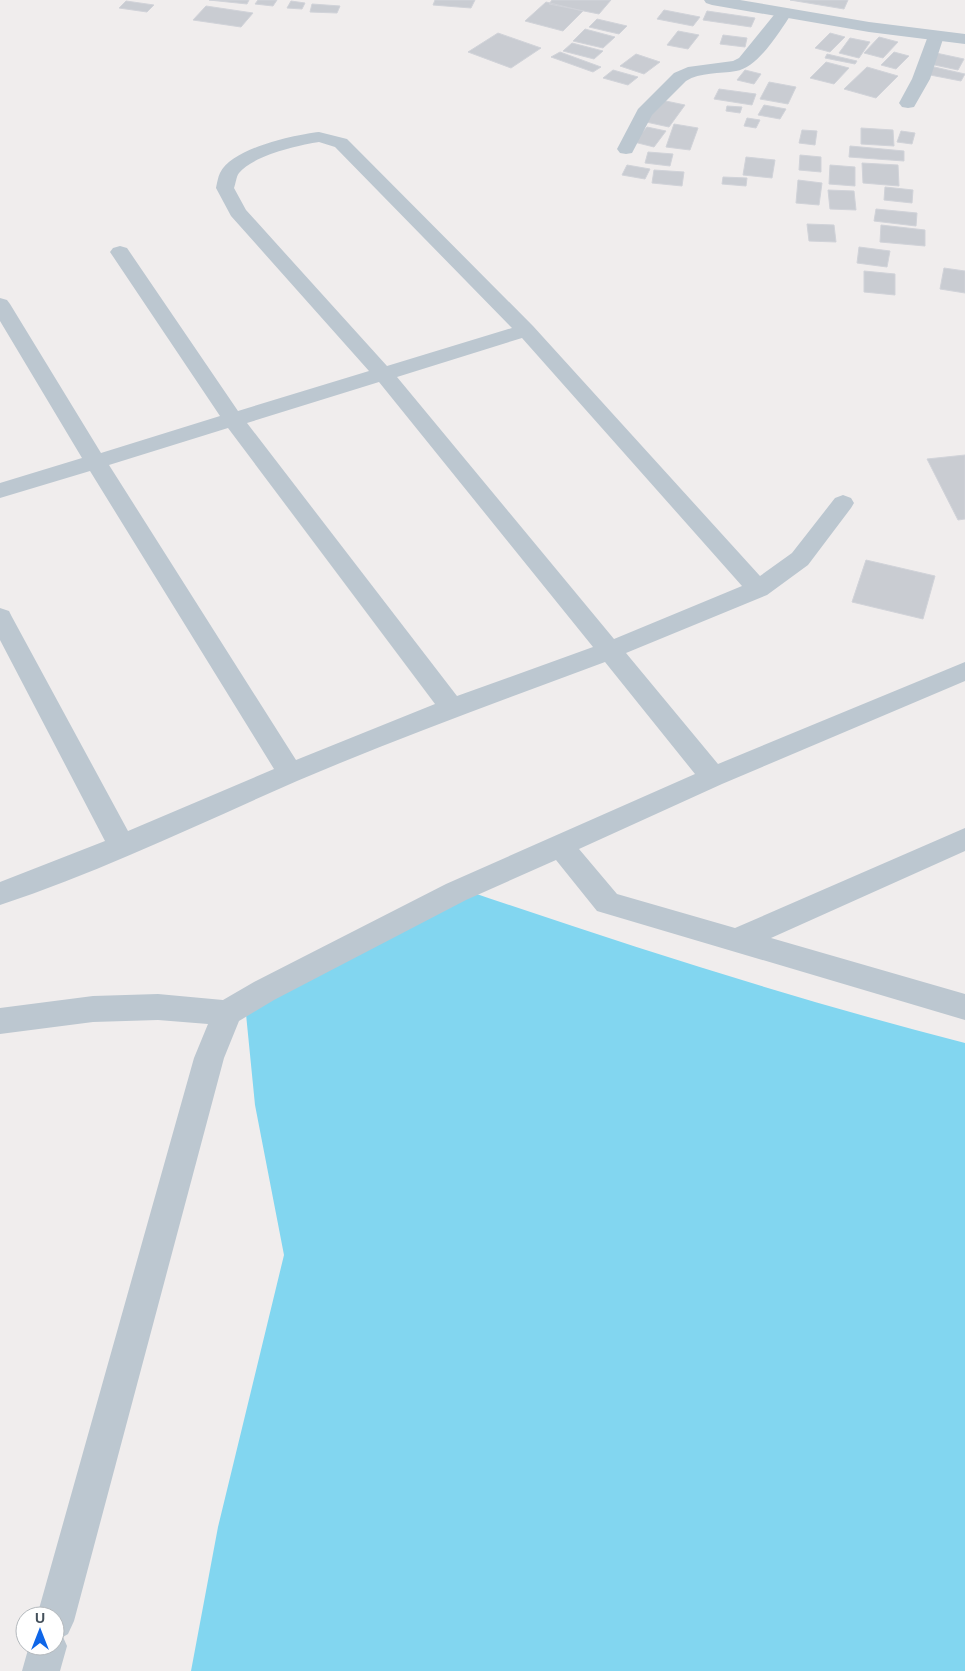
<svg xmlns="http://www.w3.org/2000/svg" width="965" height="1671" font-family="Arial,sans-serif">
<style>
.water{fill:#82d6f0}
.building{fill:#c9ccd2;stroke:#d1d3d9}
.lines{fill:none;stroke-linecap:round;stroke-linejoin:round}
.minor{fill:#bcc7d0;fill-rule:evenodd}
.tertiary{fill:#bcc7d0;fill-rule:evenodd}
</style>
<rect width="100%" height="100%" fill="#f0eded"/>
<path class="water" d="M468,891C632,947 797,1000 965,1043V1671H191L218,1527L284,1255L255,1105L245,1004Z"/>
<path class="building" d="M209,0H249L247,4Z
M258,0H277L273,6L255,4Z
M435,0H475L471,8L433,5Z
M552,0H611L599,14L549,4Z
M790,0H848L844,9Z
M126,1L154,5L147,12L119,8Z
M291,1L305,3L302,9L287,8Z
M546,2L583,11L563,31L525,21Z
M312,4L340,6L337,13L310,12Z
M206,6L253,13L241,27L193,20Z
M664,10L700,17L693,26L657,19Z
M707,11L755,18L751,27L703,20Z
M597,19L627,26L619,34L589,27Z
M585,29L615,37L603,48L573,41Z
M678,31L699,35L688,49L667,45Z
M498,33L541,48L511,68L468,52Z
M830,33L845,37L830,52L815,48Z
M723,35L747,38L745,47L720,44Z
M879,37L898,42L883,58L864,53Z
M850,38L870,42L859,58L839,53Z
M572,43L603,51L594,59L563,51Z
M560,52L601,67L593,72L551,57Z
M894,52L909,56L896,69L881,65Z
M936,53L964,59L958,70L930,64Z
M636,54L660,62L644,74L620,66Z
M827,54L857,61L855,64L825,58Z
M826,62L849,68L834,84L810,78Z
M930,66L965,74L961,81L925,74Z
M867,67L898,76L876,98L844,89Z
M613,70L638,77L628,85L603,78Z
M745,70L761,74L754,84L737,80Z
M769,82L796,87L788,104L760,99Z
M719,89L756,94L752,105L714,99Z
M661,100L685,105L669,127L646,122Z
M764,105L786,109L780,119L758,115Z
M727,106L742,107L740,113L726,111Z
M747,118L760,120L756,128L744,126Z
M674,124L698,128L690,150L666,147Z
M647,127L666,131L654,147L634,142Z
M861,128L893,130L894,146L861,144Z
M802,130L817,131L815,145L799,143Z
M901,131L915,133L912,144L897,142Z
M850,146L904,151V161L849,157Z
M648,152L673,154L670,166L645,163Z
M800,155L821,157V172L799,170Z
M746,157L775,160L772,178L743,175Z
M862,163L898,165L899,186L863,183Z
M627,165L650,169L645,179L622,175Z
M830,165L855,167V186L829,184Z
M654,170L684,172L682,186L652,183Z
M723,177L747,178L746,186L722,184Z
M798,180L822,183L819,205L796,203Z
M885,187L913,190L912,203L884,200Z
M828,190L854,191L856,210L830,209Z
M876,209L917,213L916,226L874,221Z
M807,224L834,225L836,242L809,241Z
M881,225L925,230V246L880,242Z
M859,247L890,251L887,267L857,263Z
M944,268L965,271V293L940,289Z
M864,271L895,274V295L864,292Z
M965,455V519L958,520L927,459Z
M866,560L935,576L923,619L852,602Z"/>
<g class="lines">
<path class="minor" d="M784,8L790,10L792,13C780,31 758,68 736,71C720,74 700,72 686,81L652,115L632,153L626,154L620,153L617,149L638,109L674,73L688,67L733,61L739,58L778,10Z
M936,31L942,32L944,36L930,79L914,107L908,108L902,107L899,103L912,79L928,36L930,32Z
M319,132L347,139L533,326L760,576L792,553L835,498L843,495L851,498L854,503L851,508L808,565L767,595L626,653L718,764L965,662V681L722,784L579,849L617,894L735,928L965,828V851L771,938L965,994V1020L597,911L556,860L466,900L274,1000L239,1021L224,1058L74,1621L68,1634L63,1637L67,1646L60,1671H22L29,1646H55V1616H37L194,1058L208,1024L158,1020L93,1022L0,1034V1008L93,996L158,994L223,1000L254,982L446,884L695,774L605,662C502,700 398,738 297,781C199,824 102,871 0,905V882L105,841L0,640V608L9,611L12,617L128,831L274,769L90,471L0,498V483L82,458L0,321V298L7,300L10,304L101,453L220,416L110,252L113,248L120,246L127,248L238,411L369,371L231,216L216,188C217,183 218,177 220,173C232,148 294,135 319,132ZM319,142L335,147L512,328L387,366L246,210L234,188C236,183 236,177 239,173C252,156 298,145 319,142ZM522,338L742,586L614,639L397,377ZM379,382L593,647L457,696L247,423ZM228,428L435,704L296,760L109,465Z"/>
<path class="tertiary" d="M704,0H740L869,22L965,34V44L869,32L712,5L706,3Z"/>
</g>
<g transform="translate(40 1631)"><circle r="24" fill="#ffffff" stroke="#b4b9bd"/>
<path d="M0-4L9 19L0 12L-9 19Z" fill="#0f66e8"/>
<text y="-8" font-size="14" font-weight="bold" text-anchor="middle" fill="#44505b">U</text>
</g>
</svg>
